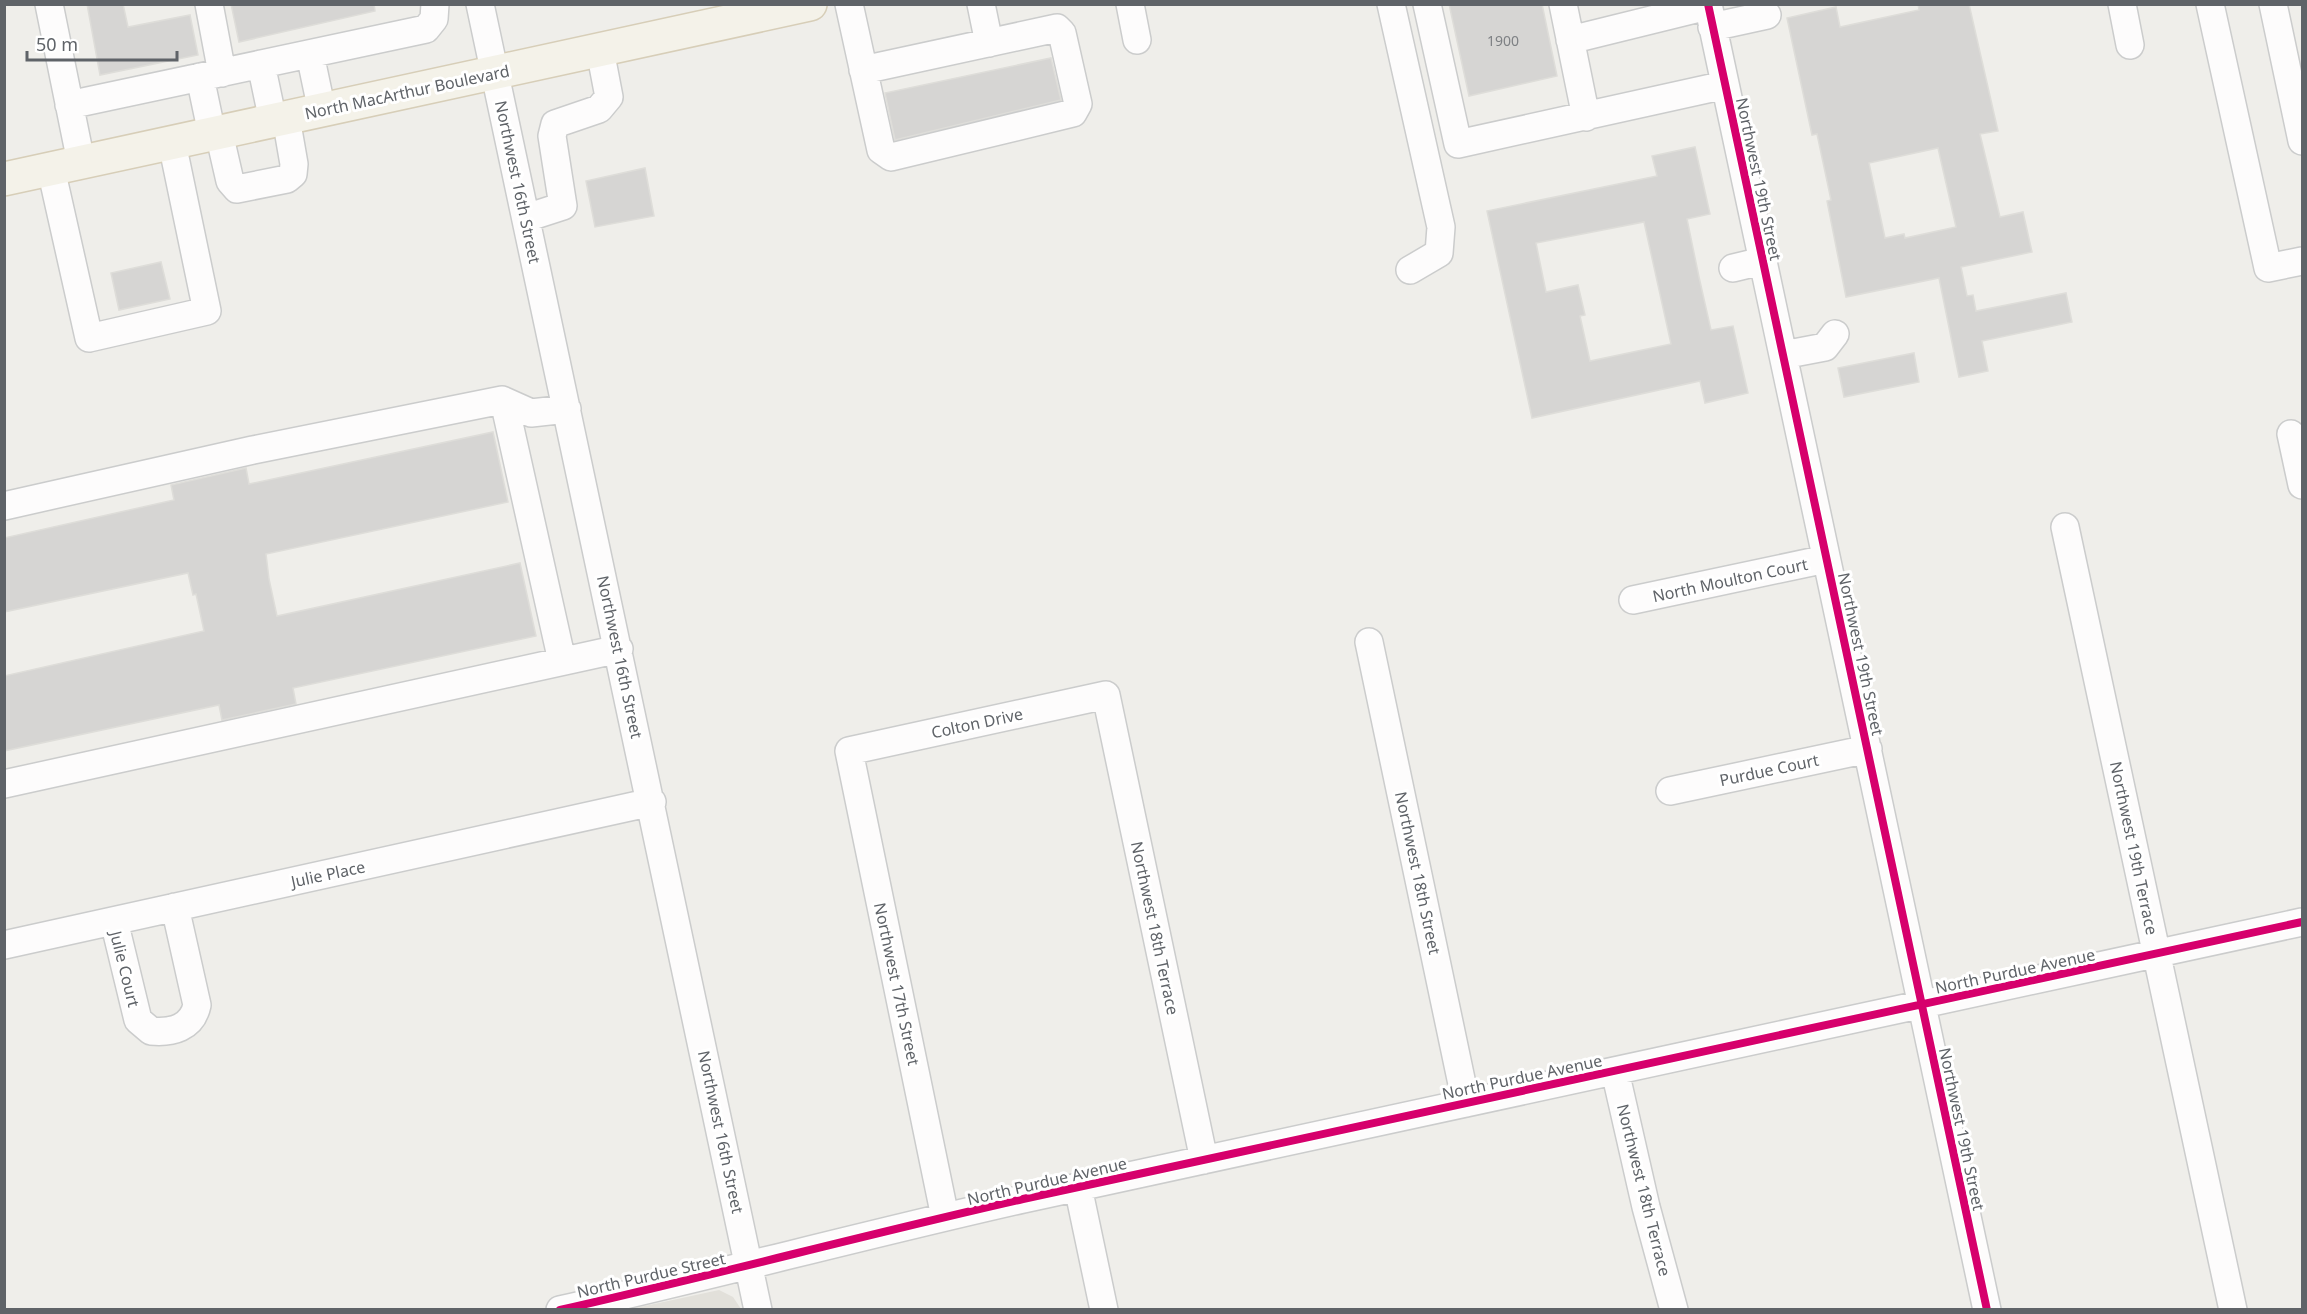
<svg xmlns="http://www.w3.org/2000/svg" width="2307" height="1314" font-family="'Noto Sans',sans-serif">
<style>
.education{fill:#e2e0da}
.building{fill:#d6d5d3;stroke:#deddd9;stroke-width:1.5;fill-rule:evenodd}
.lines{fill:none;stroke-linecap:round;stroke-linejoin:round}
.minor-casing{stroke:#cbcccc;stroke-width:30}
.major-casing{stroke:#d7ceb8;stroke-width:36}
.minor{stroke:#fdfcfc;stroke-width:27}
.major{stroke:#f4f2e9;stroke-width:33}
.cycleway-casing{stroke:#fff;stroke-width:11}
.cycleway{stroke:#d6006c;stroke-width:8}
.labels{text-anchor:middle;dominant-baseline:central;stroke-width:6;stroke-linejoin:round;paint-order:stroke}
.number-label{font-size:14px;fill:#7e8184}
.street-label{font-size:16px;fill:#5f6368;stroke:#fff}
</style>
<rect width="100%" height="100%" fill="#efeeea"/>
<path class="education" d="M719,1290L733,1297L741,1309H631Z"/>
<path class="building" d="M87,4H123L128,27L190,15L198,55L100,75Z
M231,4H374L375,11L239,42Z
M1449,4H1542L1557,76L1469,96Z
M1918,4H1969L1998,131L1980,134L2000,217L2023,212L2032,252L1961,267L1967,296L1973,295L1976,311L2066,293L2072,322L1982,341L1988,371L1959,377L1939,278L1846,297L1827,201L1831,200L1817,134L1812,135L1787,18L1836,7L1840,27L1919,10ZM1938,148L1956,227L1905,238L1904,234L1885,238L1869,163Z
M1051,58L1061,100L895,140L885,93Z
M1695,147L1710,214L1687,219L1699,277L1711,330L1733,326L1748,393L1705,403L1700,381L1532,418L1487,211L1657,176L1652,156ZM1644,222L1671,344L1590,361L1580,316L1585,315L1578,285L1546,292L1536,243Z
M645,168L654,216L595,227L586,181Z
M161,262L170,299L119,310L111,273Z
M1914,353L1919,382L1844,397L1838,368Z
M493,432L508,502L266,554L269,579L277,616L520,563L536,636L293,688L296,704L222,720L219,705L4,751V676L204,631L196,594L193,595L188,573L4,612V538L174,500L171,485L237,470L246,468L249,484Z"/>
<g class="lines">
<defs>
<path id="minor" d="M49,4L81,162
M209,4L222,73
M480,4L758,1310
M849,4L881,150L891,157L1073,113L1078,104L1062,33L1057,28L863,70
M981,4L989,43
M1130,4L1137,40
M1391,4L1441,227L1439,253L1410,270
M1427,4L1458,144L1725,85
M1563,4L1586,117
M1708,4L1987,1310
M2122,4L2130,45
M2210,4L2268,268L2302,261
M2273,4L2302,141
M1712,27L1767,15
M1570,40L1708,6
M310,54L322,111
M261,64L273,121
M200,77L212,134
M69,105L426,29L434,19L435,4
M219,133L230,181L237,189L287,179L293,174L294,164L286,118
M51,169L89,338L207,311L172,143
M526,218L563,206L552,136L555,124L599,109L609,97L600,50
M1733,268L1762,261
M1783,355L1825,347L1835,334
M504,401L562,661
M2291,434L2302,485
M4,506L253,450L502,400L531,413L567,409
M2065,527L2233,1310
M1633,600L1826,559
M1369,642L1466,1103
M4,784L619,649
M1670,791L1868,749
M114,921L138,1020L151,1031C172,1033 192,1028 197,1005L175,907
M4,945L652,802
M1615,1071L1646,1207L1674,1310
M1078,1187L1104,1310
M945,1217L849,751L1106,695L1204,1160
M560,1310C715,1275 868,1234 1023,1199C1448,1103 1876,1016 2302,922"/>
<path id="major" d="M4,179L810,4"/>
</defs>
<use href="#minor" class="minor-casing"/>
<use href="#major" class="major-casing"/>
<use href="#minor" class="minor"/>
<use href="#major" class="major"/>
<defs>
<path id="cycleway" d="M1708,4L1987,1310
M560,1310C715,1275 868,1234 1023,1199C1448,1103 1876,1016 2302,922"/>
</defs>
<use href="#cycleway" class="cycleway-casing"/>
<use href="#cycleway" class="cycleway"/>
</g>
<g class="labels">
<g class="number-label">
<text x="1503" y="40">1900</text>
</g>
<g class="street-label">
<text transform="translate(407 92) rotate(-12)">North MacArthur Boulevard</text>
<text transform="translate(1759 179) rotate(78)">Northwest 19th Street</text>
<text transform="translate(518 182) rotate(78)">Northwest 16th Street</text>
<text transform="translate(1730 580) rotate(-12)">North Moulton Court</text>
<text transform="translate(1861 654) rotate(78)">Northwest 19th Street</text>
<text transform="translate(620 657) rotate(78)">Northwest 16th Street</text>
<text transform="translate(977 723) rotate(-12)">Colton Drive</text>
<text transform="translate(1769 770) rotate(-12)">Purdue Court</text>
<text transform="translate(2134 848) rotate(78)">Northwest 19th Terrace</text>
<text transform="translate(1418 873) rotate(78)">Northwest 18th Street</text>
<text transform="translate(328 874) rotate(-12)">Julie Place</text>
<text transform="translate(1155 928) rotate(78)">Northwest 18th Terrace</text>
<text transform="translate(125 969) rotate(76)">Julie Court</text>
<text transform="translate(2015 971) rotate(-12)">North Purdue Avenue</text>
<text transform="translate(897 984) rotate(78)">Northwest 17th Street</text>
<text transform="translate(1522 1077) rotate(-12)">North Purdue Avenue</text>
<text transform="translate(1962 1129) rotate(78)">Northwest 19th Street</text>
<text transform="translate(721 1132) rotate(78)">Northwest 16th Street</text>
<text transform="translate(1047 1181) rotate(-13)">North Purdue Avenue</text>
<text transform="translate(1644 1190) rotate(76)">Northwest 18th Terrace</text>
<text transform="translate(651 1275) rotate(-13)">North Purdue Street</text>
</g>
</g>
<rect width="2307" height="1314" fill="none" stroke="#5f6368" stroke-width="12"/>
<path d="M27 51v9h150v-9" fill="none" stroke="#5f6368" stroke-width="3"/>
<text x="36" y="51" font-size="18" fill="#5f6368" stroke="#ffffff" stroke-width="4.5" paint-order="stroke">50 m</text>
</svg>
